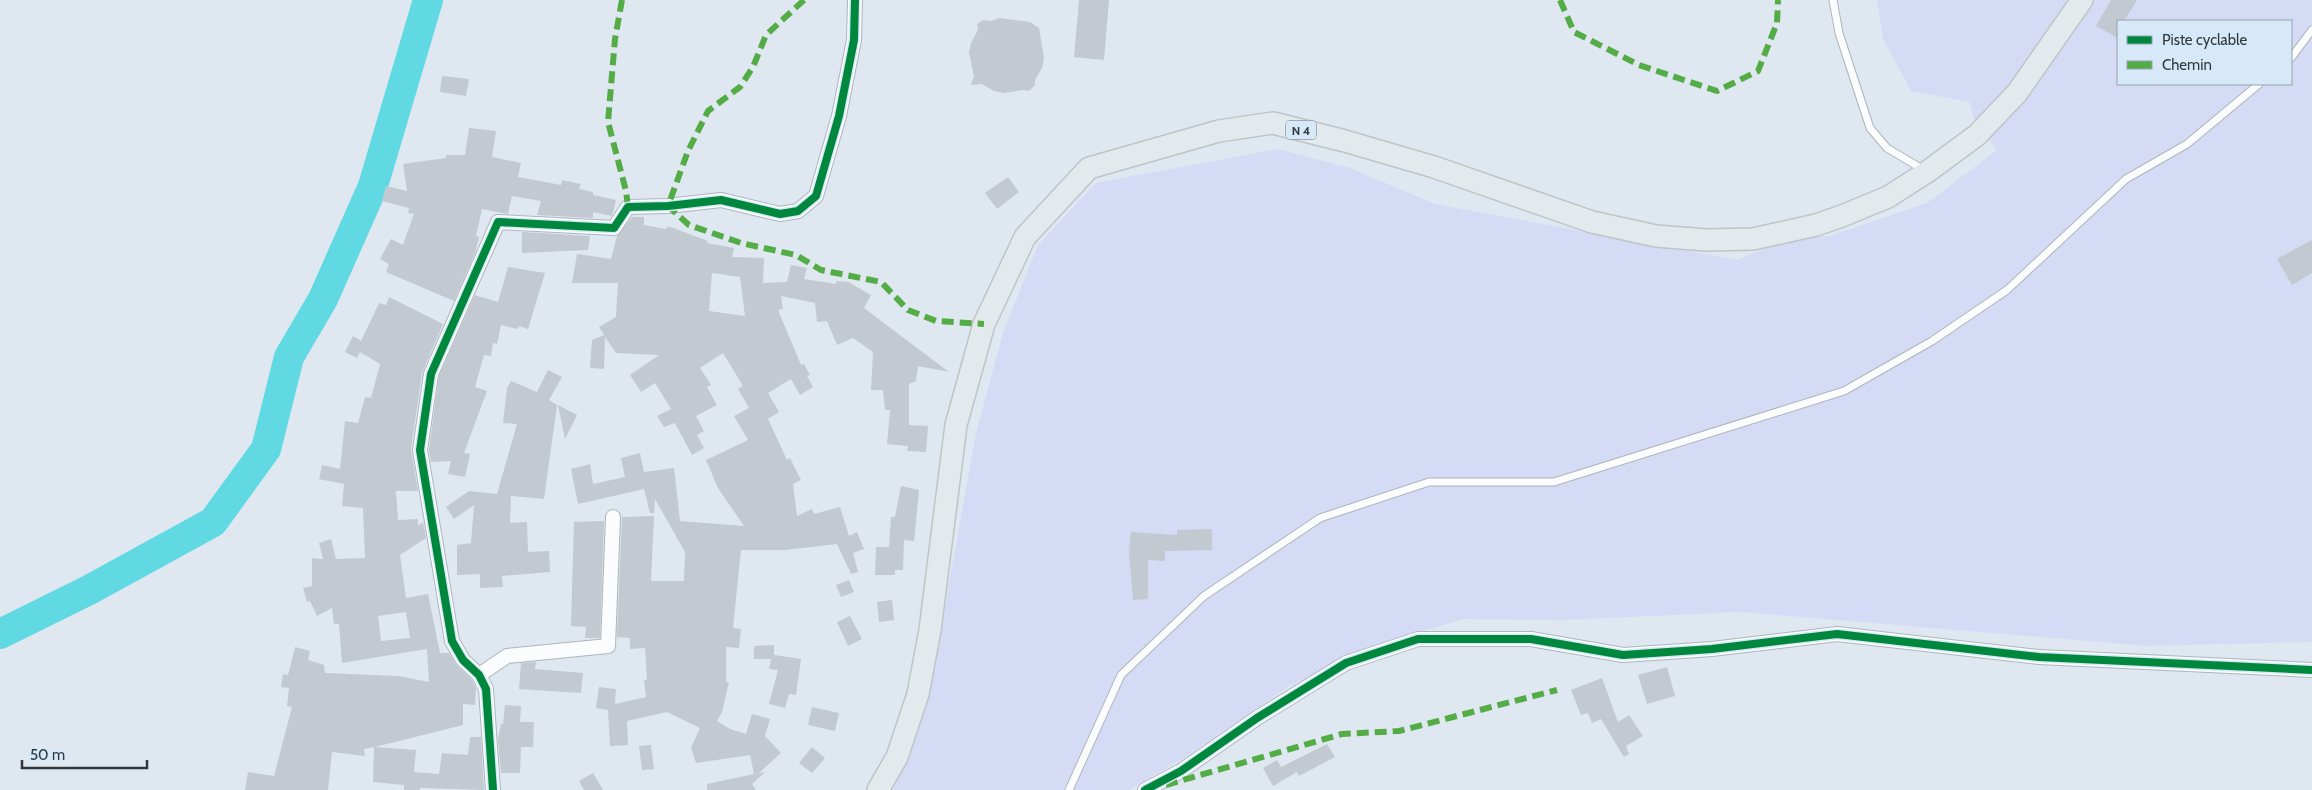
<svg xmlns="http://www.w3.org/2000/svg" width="2312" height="790" font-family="Cabin,sans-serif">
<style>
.green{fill:#d5dbf5;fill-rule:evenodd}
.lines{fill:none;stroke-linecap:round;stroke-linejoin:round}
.river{stroke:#60d9e3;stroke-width:30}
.building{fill:#c2c9d0;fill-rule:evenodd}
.lane-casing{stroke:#aeb5bb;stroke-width:9}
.street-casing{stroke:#aeb5bb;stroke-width:16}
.primary-casing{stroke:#bfc4c7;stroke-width:24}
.lane{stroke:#fafcfd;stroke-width:7}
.street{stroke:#fafcfd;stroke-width:14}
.primary{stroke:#e2eaed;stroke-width:21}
.quiet{stroke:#54ac46;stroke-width:6;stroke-dasharray:12 6;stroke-linecap:butt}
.cycleway-casing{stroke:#d7e9f8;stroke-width:11}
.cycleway{stroke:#00873e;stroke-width:8}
.labels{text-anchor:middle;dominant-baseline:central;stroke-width:5;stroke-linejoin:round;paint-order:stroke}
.shield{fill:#d7e9f8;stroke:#626c75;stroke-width:1}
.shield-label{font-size:12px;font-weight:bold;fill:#30373d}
</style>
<rect width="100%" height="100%" fill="#dfe8f0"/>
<path class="green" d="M1877,0H2312V642L2147,646L1742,612L1562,620L1464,619L1391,641L1289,686L1187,756L1129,790H887L940,634L976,433L1003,333L1038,245L1096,183L1278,149L1350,168L1435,204L1737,260L1790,239L1830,236L1927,203L1997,150L1974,119L1969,102L1911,91L1883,39ZM2118,21H2291V84H2118Z"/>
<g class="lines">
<path class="river" d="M0,634L89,590L213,522L266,449L289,357L323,299L373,186L428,0"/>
</g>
<path class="building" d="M1079,0H1109L1104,60L1074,57Z
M2111,0H2137L2124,21H2118V38L2096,26Z
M1000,18L1030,22L1039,28L1044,58L1042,68L1035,80V85L1029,91L1022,90L1004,93L994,91L982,84L971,85L974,76L969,53L971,43L978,30L977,24L983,20L991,21Z
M442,76L469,79L466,96L440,92Z
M469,128L496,131L492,157L521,163L518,177L561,185L562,180L581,184L579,189L593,192V195L616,200L612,216L593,212V218L537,215L541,201L512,196L508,214L482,209L476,236L479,237L475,253L454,301L386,272L389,264L380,259L391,239L403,245L414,214L408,213L409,208L382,201L386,186L407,191L403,164L446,158V155H465Z
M1008,177L1019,192L997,209L985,193Z
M632,217H644V225L666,229L668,226L708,241L707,243L734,248L732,257L764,258L763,283L787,282L791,265L807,268L804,279L836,284V281L848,282L871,295L864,308L949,372L918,366L916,381L909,384V425L928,426L926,452L907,451L908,446L887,444L890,410H885L883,390H871L873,352L853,338L837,345L827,321L817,322L815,303L781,296L783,309L778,310L801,365L804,364L810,375L807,376L813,387L800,395L791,379L768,393L779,412L768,419L787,460L790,458L801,480L793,484L797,516L812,509L814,514L840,507L849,536L857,532L864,549L853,553L858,572L851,574L837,544L785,550H741L733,628L741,629L739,648L726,647V682H729L722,712L717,721L730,729L746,734L752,714L770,719L765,736L781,753L759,773L765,772L752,784L756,790H707V784L754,774L750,755L696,763L691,748L700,728L667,712L627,721L628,745L610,746L608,710L596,708L599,687L616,689L615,704L646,697L644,680H647L645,648L630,649V638L617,637L622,517L654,516L651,581H684L685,552L655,499L654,513H650L644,489L578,504L571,469L590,464L593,484L625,477L621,458L640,453L644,472L674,468L680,521L744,526L718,488L706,460L748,440L734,416L749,408L738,389L743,386L723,353L700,368L711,385L707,387L717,405L696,416L704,431L697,435L704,448L692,455L675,423L664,427L657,416L671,409L655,383L641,392L630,375L659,355L616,353L605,337L604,369L590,368L592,340L604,335L599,327L616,317L618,283H572L577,254L611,259L617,236ZM712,273L740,277L745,316L709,311Z
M522,232L590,236L588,250L522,253Z
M2312,240V273L2292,285L2277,259Z
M508,267L545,273L528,329L519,326L518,329L501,325L497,344L493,343L491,356L484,355L475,387L487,391L464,453L470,454L465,477L448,474L451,461L431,462L429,450L439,376L475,295L498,302Z
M389,297L443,324L422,373L411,449L418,491H396L398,520L418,519V526L423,522L426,538L400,555L406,598L428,594L440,653H449L456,665L472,680L476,688L475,705L463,704V725L375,747L416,750L414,772L439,774L442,753L468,755L470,737H481L484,790L420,788V790H404V785L373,782L374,747L364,749L365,756L332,752L328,790H245L248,772L274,776L292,707L287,706L289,688L281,687L283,674L288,675L295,647L310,651L308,660L324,665L325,673L398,676L429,682L427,649L342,663L339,624H334L332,608L317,616L310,601L307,602L303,588L312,586V558L323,559L319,543L331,539L336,559L365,558L363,508L342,506L344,484L319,479L322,465L340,469L345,421L358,423L365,397L371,398L380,364L360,352L357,358L345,352L353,336L361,341L379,303L386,305ZM406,612L410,638L381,641L378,616Z
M548,370L562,377L549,400L557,405L544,499L511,496L510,523L527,522L528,552L549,551L550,572L502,576L503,587L480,588V574L457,575V545L471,543L474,505L454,519L446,507L469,491L497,494L517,424L503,423L507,388L511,381L537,392Z
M558,405L577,415L565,439Z
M901,486L919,490L914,541L904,540L903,570H895V575H875L876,547H889L891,517H895Z
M604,521L600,638H585L586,627L571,626L574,522Z
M1212,529V550L1165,551V561L1148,560V599L1133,600L1129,553L1131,532L1177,535V530Z
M849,580L854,592L841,597L836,585Z
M892,600L894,620L879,622L877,602Z
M850,616L862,639L848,646L837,622Z
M774,645V655L801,659L796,695L789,694L785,708L769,704L778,670L769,669L771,659H754V646Z
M536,662L535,669L583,673L581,693L519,689L521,663Z
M1667,667L1675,696L1647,704L1638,675Z
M1602,678L1618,722L1629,715L1643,736L1626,746L1629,754L1624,757L1601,719L1592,723L1588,713L1581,715L1571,690Z
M505,705L521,706L520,722H534L533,747H521L520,773H501L498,739L501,724H503Z
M812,707L839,713L835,731L808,725Z
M1327,744L1335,757L1299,776L1297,772L1273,786L1263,768L1277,760L1281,767Z
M651,745L654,769L642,770L639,746Z
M812,747L825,758L812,773L799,763Z
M593,773L603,790H584L579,781Z"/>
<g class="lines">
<defs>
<path id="lane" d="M1833,0L1839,33L1870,128L1887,148L1924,170
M2291,58L2312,30
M1069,790L1121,675L1204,596L1320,518L1429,482H1554L1844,391L1932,341L2007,290L2126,179L2187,144L2259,84"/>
<path id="street" d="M479,675L507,656L608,646L613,517
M493,790L486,689L479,675L463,660L452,641L420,450L431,374L498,222L614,228L628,207L668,206L721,200L780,214L798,211L816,196L839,116L854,40L855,0
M1145,790L1181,771L1257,718L1346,663L1418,639H1531L1623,655L1712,649L1837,634L2039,657L2312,670"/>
<path id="primary" d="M878,790L897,757L918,694L930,630L956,425L984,324L1025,237L1089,168L1219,131L1273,123L1345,141L1434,167L1592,222L1656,236L1706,240L1753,239L1816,225L1842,216L1888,197L1927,172L1977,135L2017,93L2082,0"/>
</defs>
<use href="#lane" class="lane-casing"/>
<use href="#street" class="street-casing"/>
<use href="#primary" class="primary-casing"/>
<use href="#lane" class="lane"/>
<use href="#street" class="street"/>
<use href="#primary" class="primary"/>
<path class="quiet" d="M622,0L615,39L608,122L626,191L628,207
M804,0L766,35L753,67L740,87L708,111L688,151L668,206L689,225L741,243L796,255L821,270L881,282L908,310L936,321L984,324
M1560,0L1574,32L1639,65L1717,91L1758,71L1777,23L1778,0
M1166,785L1342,734L1399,731L1557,690"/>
<defs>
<path id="cycleway" d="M493,790L486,689L479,675L463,660L452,641L420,450L431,374L498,222L614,228L628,207L668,206L721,200L780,214L798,211L816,196L839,116L854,40L855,0
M1145,790L1181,771L1257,718L1346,663L1418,639H1531L1623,655L1712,649L1837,634L2039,657L2312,670"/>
</defs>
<use href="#cycleway" class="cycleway-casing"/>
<use href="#cycleway" class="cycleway"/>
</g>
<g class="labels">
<rect class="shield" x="1286" y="120.5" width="30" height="19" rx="4"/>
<g class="shield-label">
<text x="1301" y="130">N 4</text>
</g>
</g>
<rect x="2117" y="20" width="175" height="65" fill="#d7e9f8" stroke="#94a2ad"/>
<rect x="2127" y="36" width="25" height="8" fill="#00873e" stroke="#94a2ad"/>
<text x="2162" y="45" font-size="15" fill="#30373d">Piste cyclable</text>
<rect x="2127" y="61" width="25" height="8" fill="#54ac46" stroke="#94a2ad"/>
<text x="2162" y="70" font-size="15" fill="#30373d">Chemin</text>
<path d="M22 760v8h125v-8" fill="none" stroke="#30373d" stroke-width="2.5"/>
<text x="30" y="760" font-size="15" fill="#30373d" stroke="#d7e9f8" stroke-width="4" paint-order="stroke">50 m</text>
</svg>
